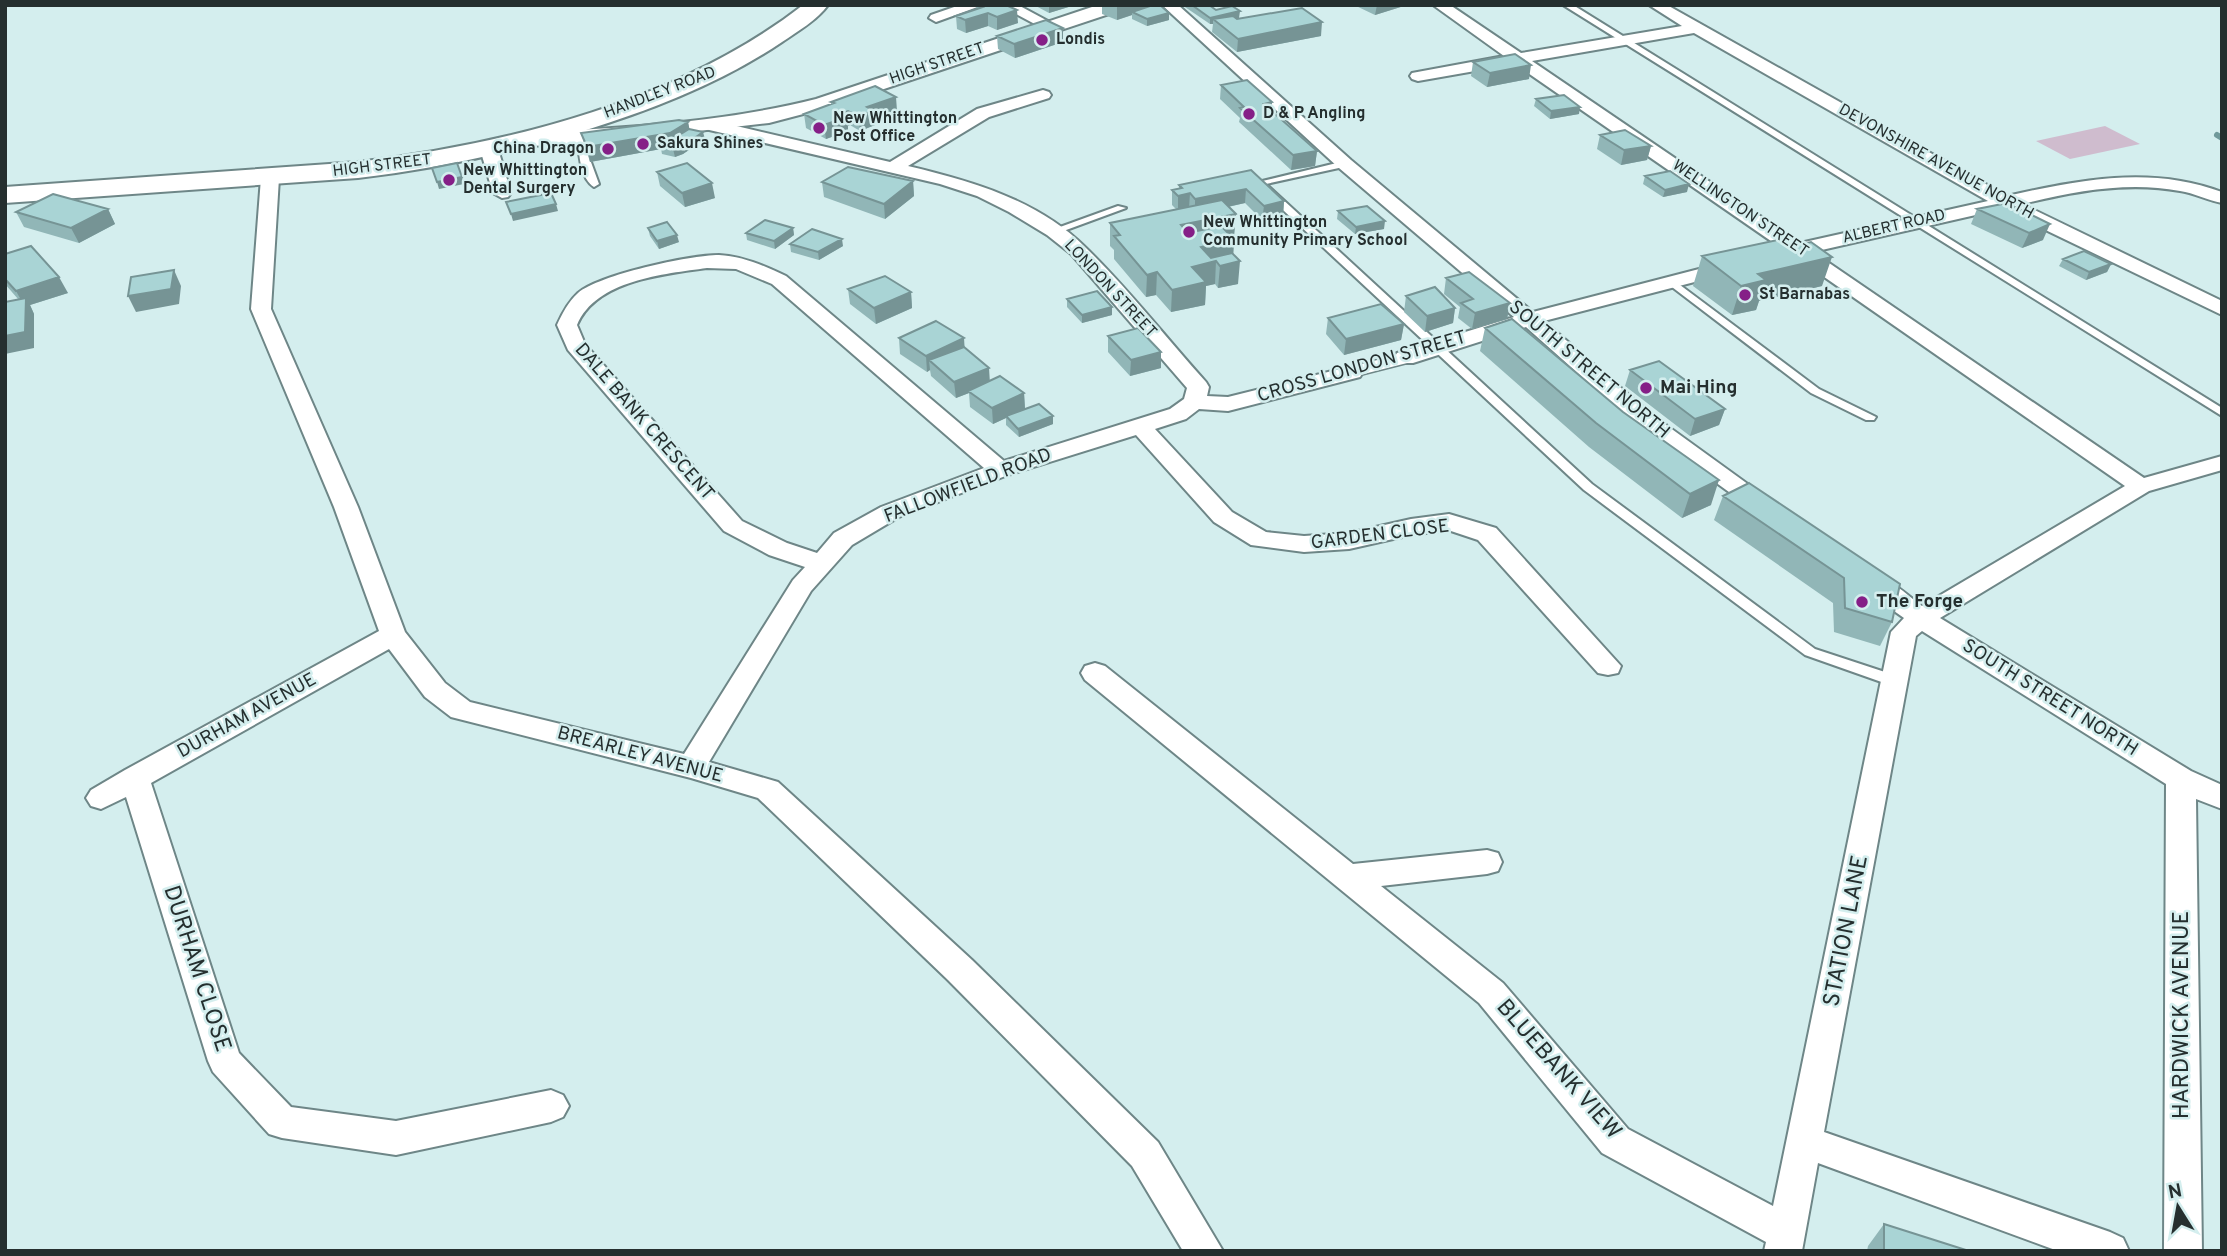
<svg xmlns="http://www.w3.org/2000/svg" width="2227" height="1256" font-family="Overpass,sans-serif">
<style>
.green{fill:#cfbcce}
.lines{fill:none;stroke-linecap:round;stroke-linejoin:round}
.stream{stroke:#70999a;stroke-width:6}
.service-casing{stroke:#6e8687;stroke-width:4}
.pedestrian-casing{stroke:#6e8687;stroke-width:3}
.minor-casing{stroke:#6e8687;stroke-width:4}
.tertiary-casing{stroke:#6e8687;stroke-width:4}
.secondary-casing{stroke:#6e8687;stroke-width:4}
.service{fill:#fff;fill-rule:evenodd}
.pedestrian{fill:#fff;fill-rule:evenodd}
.minor{fill:#fff;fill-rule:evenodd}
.tertiary{fill:#fff;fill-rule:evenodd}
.secondary{fill:#fff;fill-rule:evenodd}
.wall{fill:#91b6b7}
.shaded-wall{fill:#769495}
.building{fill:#a9d4d5;stroke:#769495;stroke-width:2}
.poi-dot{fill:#851f87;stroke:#d4eeee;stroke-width:2.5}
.labels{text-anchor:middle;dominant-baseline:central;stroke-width:5;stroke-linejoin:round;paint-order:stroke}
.far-poi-label{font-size:16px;font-weight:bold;fill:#252f2f;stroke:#d4eeee;text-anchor:start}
.far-street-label{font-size:16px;fill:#252f2f;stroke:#d4eeee}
.street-label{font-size:19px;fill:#252f2f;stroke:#d4eeee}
.poi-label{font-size:19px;font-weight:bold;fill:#252f2f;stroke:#d4eeee;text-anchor:start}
.near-street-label{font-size:23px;fill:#252f2f;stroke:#d4eeee}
</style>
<rect width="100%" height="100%" fill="#d4eeee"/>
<path class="green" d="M2105,126L2140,144L2070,159L2036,141Z"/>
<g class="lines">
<path class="stream" d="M2217,135L2222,138"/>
<defs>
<path id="service" d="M1563,5H1573L2222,408V416Z
M584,134L589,137L588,154L599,184L594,187C580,178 578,152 579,137Z
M1345,161L1348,162V166L1266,184L1592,484L1815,649L1900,677L1902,681L1900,685H1890L1805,655L1584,490L1254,183Z
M1118,206L1126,208L1058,233L1049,231Z
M1672,279L1819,389L1876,417L1874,420H1866L1811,393L1668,284V280Z"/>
<path id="pedestrian" d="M1405,353L1413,358L1411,362L1352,377L1343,372L1346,368Z"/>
<path id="minor" d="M960,5H983L936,22L929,18L931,15Z
M999,5H1018L1059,27L1056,30H1046Z
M1162,5H1178L1351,160L1533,312L1730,261L1737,263L1740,267L1737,271L1544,321L1651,414L1774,503L1778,508L1774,513L1766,515L1758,513L1635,424L1526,327L1413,363H1397L1394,358L1397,353L1514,317L1339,168Z
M1433,5H1450L1521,53L1682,26L1649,5H1667L2007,196C2079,180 2150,165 2222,192V203C2207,200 2194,193 2180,191C2126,181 2073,192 2022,204L2222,301V315L2002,209L1813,252L2144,478L2222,456V470L2149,491L1940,618L2191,771L2222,785V809L2196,799L2202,1251H2164L2166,784L1922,631L1916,636L1824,1132L2110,1232L2123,1238L2129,1251H2058L1818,1163L1802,1251H1764L1766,1242L1602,1153L1479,1003L1085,680L1081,673L1085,666L1095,663L1105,666L1353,864L1487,850L1498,853L1502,862L1498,871L1487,874L1381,886L1503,983L1628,1129L1773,1206L1891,632L1904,618L1860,587L1856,581L1860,575C1882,569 1905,594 1922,606L2125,486L1794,256H1781L1778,252L1781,248L1515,64L1418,81L1412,79L1410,76L1412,73L1504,56ZM1694,33L1988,201L1800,243L1532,61Z
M1043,90L1049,92L1051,95L1049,98L989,117L908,166C971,181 1038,200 1085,247C1128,288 1166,338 1206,382L1209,387L1207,396L1228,397L1352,366L1360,367L1363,372L1360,377L1228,411L1199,409L1186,419L1155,429L1232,512L1266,532L1304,536L1349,533L1411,519L1449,514L1496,528L1621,666L1618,673L1608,675L1598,673L1478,540L1448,530L1411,535L1349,549L1304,552L1251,545L1214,522L1136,435L1008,475L899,517L852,545L811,591L709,762L778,782L972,960L1158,1142L1223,1251H1183L1132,1166L948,980L758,798L691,778L451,717L425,697L389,649L151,783L239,1053L291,1107L396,1121L551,1090L563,1095L569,1106L563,1117L551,1122L396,1155L282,1138L269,1134L213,1072L208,1061L126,797L101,809L91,806L86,798L91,790L125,770L379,631L334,507L251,309L261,178L264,174H276L279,178L271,309L358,507L405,632L445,683L470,702L684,754L793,580L805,567L769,555L724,531L568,350L557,325C562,314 568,302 578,293C599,275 689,255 719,255C742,256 765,266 786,276L1004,461L1170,409L1184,399L1187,388L1071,254L1047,235L1009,212L977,196L940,184L705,129L703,125L711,120L890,162L977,109ZM707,268L736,269L772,284L984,468L881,507L834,533L817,553L787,543L742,521L585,344L577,325C596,280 664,274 707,268Z
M489,144L498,149L511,193L508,197L502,198L493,193L480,149Z"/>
<path id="tertiary" d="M1098,5H1126L1124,9L830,107L769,123L584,144L527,146L519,144L516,139L519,134L527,132C620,129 725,122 816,99Z"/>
<path id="secondary" d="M803,5H828C817,20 797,32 782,42C670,118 492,162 358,178L5,203V187L358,162C510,144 681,100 803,5Z"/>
</defs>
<use href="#service" class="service-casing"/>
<use href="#pedestrian" class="pedestrian-casing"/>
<use href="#minor" class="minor-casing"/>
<use href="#tertiary" class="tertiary-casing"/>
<use href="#secondary" class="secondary-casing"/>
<use href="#service" class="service"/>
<use href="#pedestrian" class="pedestrian"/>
<use href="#minor" class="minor"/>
<use href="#tertiary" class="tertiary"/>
<use href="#secondary" class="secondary"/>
</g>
<path class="wall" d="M976,5H1006L1018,23L997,30L988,26L966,33L957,29L956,16L976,9Z
M1034,5H1075L1049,13Z
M1102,5H1160L1169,20L1147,26L1132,19V15L1117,20L1102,14Z
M1182,5H1209L1216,10L1239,18H1236L1321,36L1237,52L1212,32L1213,24H1210Z
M1354,5H1407L1375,15Z
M997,36L1063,42L1015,58L998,49Z
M1473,62L1529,79L1487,87L1471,76Z
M1221,85L1272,102L1271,110L1317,151L1315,166L1291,170L1239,122L1240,118L1220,99Z
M1536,99L1579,114L1550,119L1534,106Z
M831,102L897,111L875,119V125L860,131L850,125L848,126V131L826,139L806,128L804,114L831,104Z
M688,122L689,129L705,139L683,154L675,157L662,154L661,149L590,162L581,133Z
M1600,135L1651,146L1647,160L1621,165L1597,149Z
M1251,170L1284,201L1283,216L1262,220L1245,203L1228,207L1236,214L1234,236L1231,237L1234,239L1233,254L1238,284L1218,288L1215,284L1206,286L1205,305L1171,312L1156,295L1146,297L1114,259V250L1110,246V223L1177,210L1172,205V190L1179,189V185Z
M657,172L715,198L685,207L660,186Z
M1645,176L1687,192L1663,197L1643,184Z
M913,181L914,196L885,219L824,197L822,182Z
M108,209L115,224L79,243L24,227L16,212Z
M1977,209L2043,240L2022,248L1971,224Z
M1338,211L1384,229L1355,234L1337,219Z
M648,228L679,242L659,249L650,236Z
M793,228L794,235L775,249L747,240L746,233Z
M790,244L843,246L819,260L791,252Z
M5,254L68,293L30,305L34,314V348L18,299L5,284Z
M1702,256L1822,286L1759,301L1756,310L1732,315L1693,286Z
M2063,259L2111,264L2107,272L2086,280L2059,266Z
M1446,278L1510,303L1507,319L1472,329L1458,318L1460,307L1444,294Z
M848,289L911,292L912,308L876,324L850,304Z
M1406,296L1455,308L1453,323L1425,332L1404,312Z
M1067,299L1112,315L1082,323L1067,307Z
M1328,318L1404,324L1401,340L1344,355L1326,334Z
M1485,328L1711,505L1682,518L1589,447L1480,351Z
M1108,336L1161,352V368L1130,376L1108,352Z
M899,338H964V348L990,381L1024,393L1025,409L1053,424L1019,437L1006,425V418L993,424L970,407L969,393L956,398L931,376L930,370L927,372L900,354Z
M1630,370L1725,409L1719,425L1690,436L1625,386Z
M1749,483L1892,622L1880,646L1834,632L1833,603L1714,520L1723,496Z
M1884,1224L1969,1251H1867L1868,1246Z"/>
<path class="shaded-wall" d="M1049,5H1075L1049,13Z
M1123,5H1153L1132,12V15L1117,20V7Z
M1377,5H1407L1375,15Z
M1017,10L1018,23L997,30V17Z
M1240,11L1239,18L1217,23L1213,19V24H1210V18Z
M988,13V26L966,33L965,20Z
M1169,13V20L1147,26V19Z
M1322,22L1321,36L1237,52L1238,39Z
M1063,28V42L1015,58L1014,44Z
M1531,65L1529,79L1487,87L1490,73Z
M896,97L897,111L875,119V125L860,131L858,116L867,107Z
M1272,102L1271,116L1264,104Z
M1580,107L1579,114L1550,119L1551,111Z
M848,111L850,125L848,126V131L826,139L824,125L841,114Z
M688,122L691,136L660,147L661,149L590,162L587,147Z
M703,132L705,139L683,154L675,157L673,149Z
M1651,146L1647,160L1621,165L1624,150Z
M1317,151L1315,166L1291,170L1293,155Z
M462,177L464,184L439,189L437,182Z
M913,181L914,196L885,219L884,204Z
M712,183L715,198L685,207L682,193Z
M1689,184L1687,192L1663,197L1665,190Z
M1246,189L1245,203L1195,214V199Z
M1190,193L1189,208L1178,211V196Z
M1284,201L1283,216L1262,220L1264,206Z
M556,204L558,211L513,221L511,214Z
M108,209L115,224L79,243L71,228Z
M1236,214L1234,236L1180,248L1181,225Z
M1385,221L1384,229L1355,234L1356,227Z
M2050,224L2043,240L2022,248L2029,233Z
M793,228L794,235L775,249L774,241Z
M677,235L679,242L659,249L657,241Z
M842,239L843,246L819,260L818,252Z
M1234,239L1233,262L1216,261L1215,284L1206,286L1205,305L1171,312L1172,290L1192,267L1201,247Z
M1832,257L1822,286L1759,301L1756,310L1732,315L1741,286L1758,274Z
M1240,261L1238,284L1218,288L1220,266Z
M2111,264L2107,272L2086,280L2089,272Z
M174,270L181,286L179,304L136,312L128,296Z
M1157,272L1156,295L1146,297L1147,275Z
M59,277L68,293L30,305L34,314V348L5,354V336L25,307L16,291Z
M911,292L912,308L876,324L874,308Z
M1510,303L1507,319L1472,329L1475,313Z
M1112,307V315L1082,323V315Z
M1455,308L1453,323L1425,332L1427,316Z
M1404,324L1401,340L1344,355L1346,339Z
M964,338L965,354L929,360L930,370L927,372L926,356Z
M1161,352V368L1130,376L1131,360Z
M989,368L990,384L968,391L969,393L956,398L954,382Z
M1024,393L1025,409L1006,416V418L993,424L992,408Z
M1725,409L1719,425L1690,436L1695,419Z
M1053,416V424L1019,437L1018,429Z
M1719,480L1711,505L1682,518L1690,494Z"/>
<path class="building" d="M980,5H1006L1017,10L997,17L988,13L965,20L956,16L983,7Z
M1153,5H1160L1169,13L1147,19L1132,12Z
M1192,5H1209L1216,10L1232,6L1240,11L1210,18Z
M1302,8L1322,22L1238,39L1213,19L1233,16L1237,19Z
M1046,20L1063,28L1014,44L997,36Z
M1515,54L1531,65L1490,73L1473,62Z
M1247,80L1272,102L1264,104L1317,151L1293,155L1240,108L1244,107L1221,85Z
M875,86L896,97L867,107L874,111L858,116L848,111L841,114L847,117L824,125L804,114L834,103L831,102Z
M1564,95L1580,107L1551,111L1536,99Z
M679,120L688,122L670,133L587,147L581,133Z
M689,129L703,132L682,147L673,149L660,147Z
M1625,130L1651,146L1624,150L1600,135Z
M457,163L462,177L437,182L432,168Z
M687,163L712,183L682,193L657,172Z
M848,167L913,181L884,204L822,182Z
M1251,170L1284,201L1264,206L1246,189L1195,199L1190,193L1178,196L1172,190L1182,188L1179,185Z
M1670,171L1689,184L1665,190L1645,176Z
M551,193L556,204L511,214L506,202Z
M53,194L108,209L71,228L16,212Z
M1222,200L1236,214L1181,225L1188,233L1221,226L1234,239L1201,247L1211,258L1232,253L1240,261L1220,266L1216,261L1192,267L1206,282L1172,290L1157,272L1147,275L1114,236L1120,235L1110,223Z
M2007,203L2050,224L2029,233L1977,209Z
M1367,206L1385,221L1356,227L1338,211Z
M765,220L793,228L774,241L746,233Z
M667,222L677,235L657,241L648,228Z
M812,229L842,239L818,252L790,244Z
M1782,239L1793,246L1811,242L1832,257L1758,274L1766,280L1741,286L1702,256Z
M31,246L59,277L16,291L5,279V254Z
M2084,251L2111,264L2089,272L2063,259Z
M174,270L171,289L128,296L131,277Z
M1469,272L1510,303L1475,313L1461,303L1473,299L1446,278Z
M885,276L911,292L874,308L848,289Z
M1435,287L1455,308L1427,316L1406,296Z
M1097,291L1112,307L1082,315L1067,299Z
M26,298L25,332L5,336V302Z
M1381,304L1404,324L1346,339L1328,318Z
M1512,319L1623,412L1719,480L1690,494L1596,423L1485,328Z
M936,321L964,338L926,356L899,338Z
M1138,328L1161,352L1131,360L1108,336Z
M964,347L989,368L954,382L929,360Z
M1659,361L1725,409L1695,419L1630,370Z
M1000,376L1024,393L992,408L968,391Z
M1039,404L1053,416L1018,429L1006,416Z
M1749,483L1900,584L1892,622L1845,608L1844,578L1723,496Z
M1884,1224L1969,1251H1884Z"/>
<g class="poi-dot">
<circle cx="1042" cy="40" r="7"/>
<circle cx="1249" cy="114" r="7"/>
<circle cx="819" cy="128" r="7"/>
<circle cx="643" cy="144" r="7"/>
<circle cx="608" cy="149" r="7"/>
<circle cx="449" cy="180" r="7"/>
<circle cx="1189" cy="232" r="7"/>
<circle cx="1745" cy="295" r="7"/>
<circle cx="1646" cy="388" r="7"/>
<circle cx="1862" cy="602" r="7"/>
</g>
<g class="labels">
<g class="far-poi-label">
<text x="1056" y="40">Londis</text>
<text x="1263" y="114">D &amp; P Angling</text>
<text x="833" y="119">New Whittington<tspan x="833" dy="18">Post Office</tspan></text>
<text x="657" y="144">Sakura Shines</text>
<text x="594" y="149" text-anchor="end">China Dragon</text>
<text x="463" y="171">New Whittington<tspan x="463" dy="18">Dental Surgery</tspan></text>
<text x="1203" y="223">New Whittington<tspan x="1203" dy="18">Community Primary School</tspan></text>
<text x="1759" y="295">St Barnabas</text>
</g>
<g class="far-street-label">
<text transform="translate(937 64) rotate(-19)">HIGH STREET</text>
<text transform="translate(660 93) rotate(-21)">HANDLEY ROAD</text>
<text transform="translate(1936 162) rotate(29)">DEVONSHIRE AVENUE NORTH</text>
<text transform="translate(382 166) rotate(-7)">HIGH STREET</text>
<text transform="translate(1740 209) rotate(34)">WELLINGTON STREET</text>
<text transform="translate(1894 227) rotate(-13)">ALBERT ROAD</text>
<text transform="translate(1110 289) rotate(47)">LONDON STREET</text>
</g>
<g class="street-label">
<text transform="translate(1362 367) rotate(-16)">CROSS LONDON STREET</text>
<text transform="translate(1589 370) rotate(40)">SOUTH STREET NORTH</text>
<text transform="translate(644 422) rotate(49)">DALE BANK CRESCENT</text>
<text transform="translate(968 486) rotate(-21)">FALLOWFIELD ROAD</text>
<text transform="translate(1380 535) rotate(-7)">GARDEN CLOSE</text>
<text transform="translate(2050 698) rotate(32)">SOUTH STREET NORTH</text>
<text transform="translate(247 716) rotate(-29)">DURHAM AVENUE</text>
<text transform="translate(640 755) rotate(15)">BREARLEY AVENUE</text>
</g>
<g class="poi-label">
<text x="1660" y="388">Mai Hing</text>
<text x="1876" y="602">The Forge</text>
</g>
<g class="near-street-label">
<text transform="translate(1847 931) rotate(-79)">STATION LANE</text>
<text transform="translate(196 969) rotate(72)">DURHAM CLOSE</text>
<text transform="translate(2182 1015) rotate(-90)">HARDWICK AVENUE</text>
<text transform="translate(1558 1070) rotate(49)">BLUEBANK VIEW</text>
</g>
</g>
<rect width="2227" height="1256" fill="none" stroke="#252f2f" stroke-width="14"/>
<g transform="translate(2178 1207) rotate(349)" stroke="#d4eeee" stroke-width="5" paint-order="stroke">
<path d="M0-5L12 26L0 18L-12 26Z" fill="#252f2f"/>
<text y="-10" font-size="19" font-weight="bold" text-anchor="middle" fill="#252f2f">N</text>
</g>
</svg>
